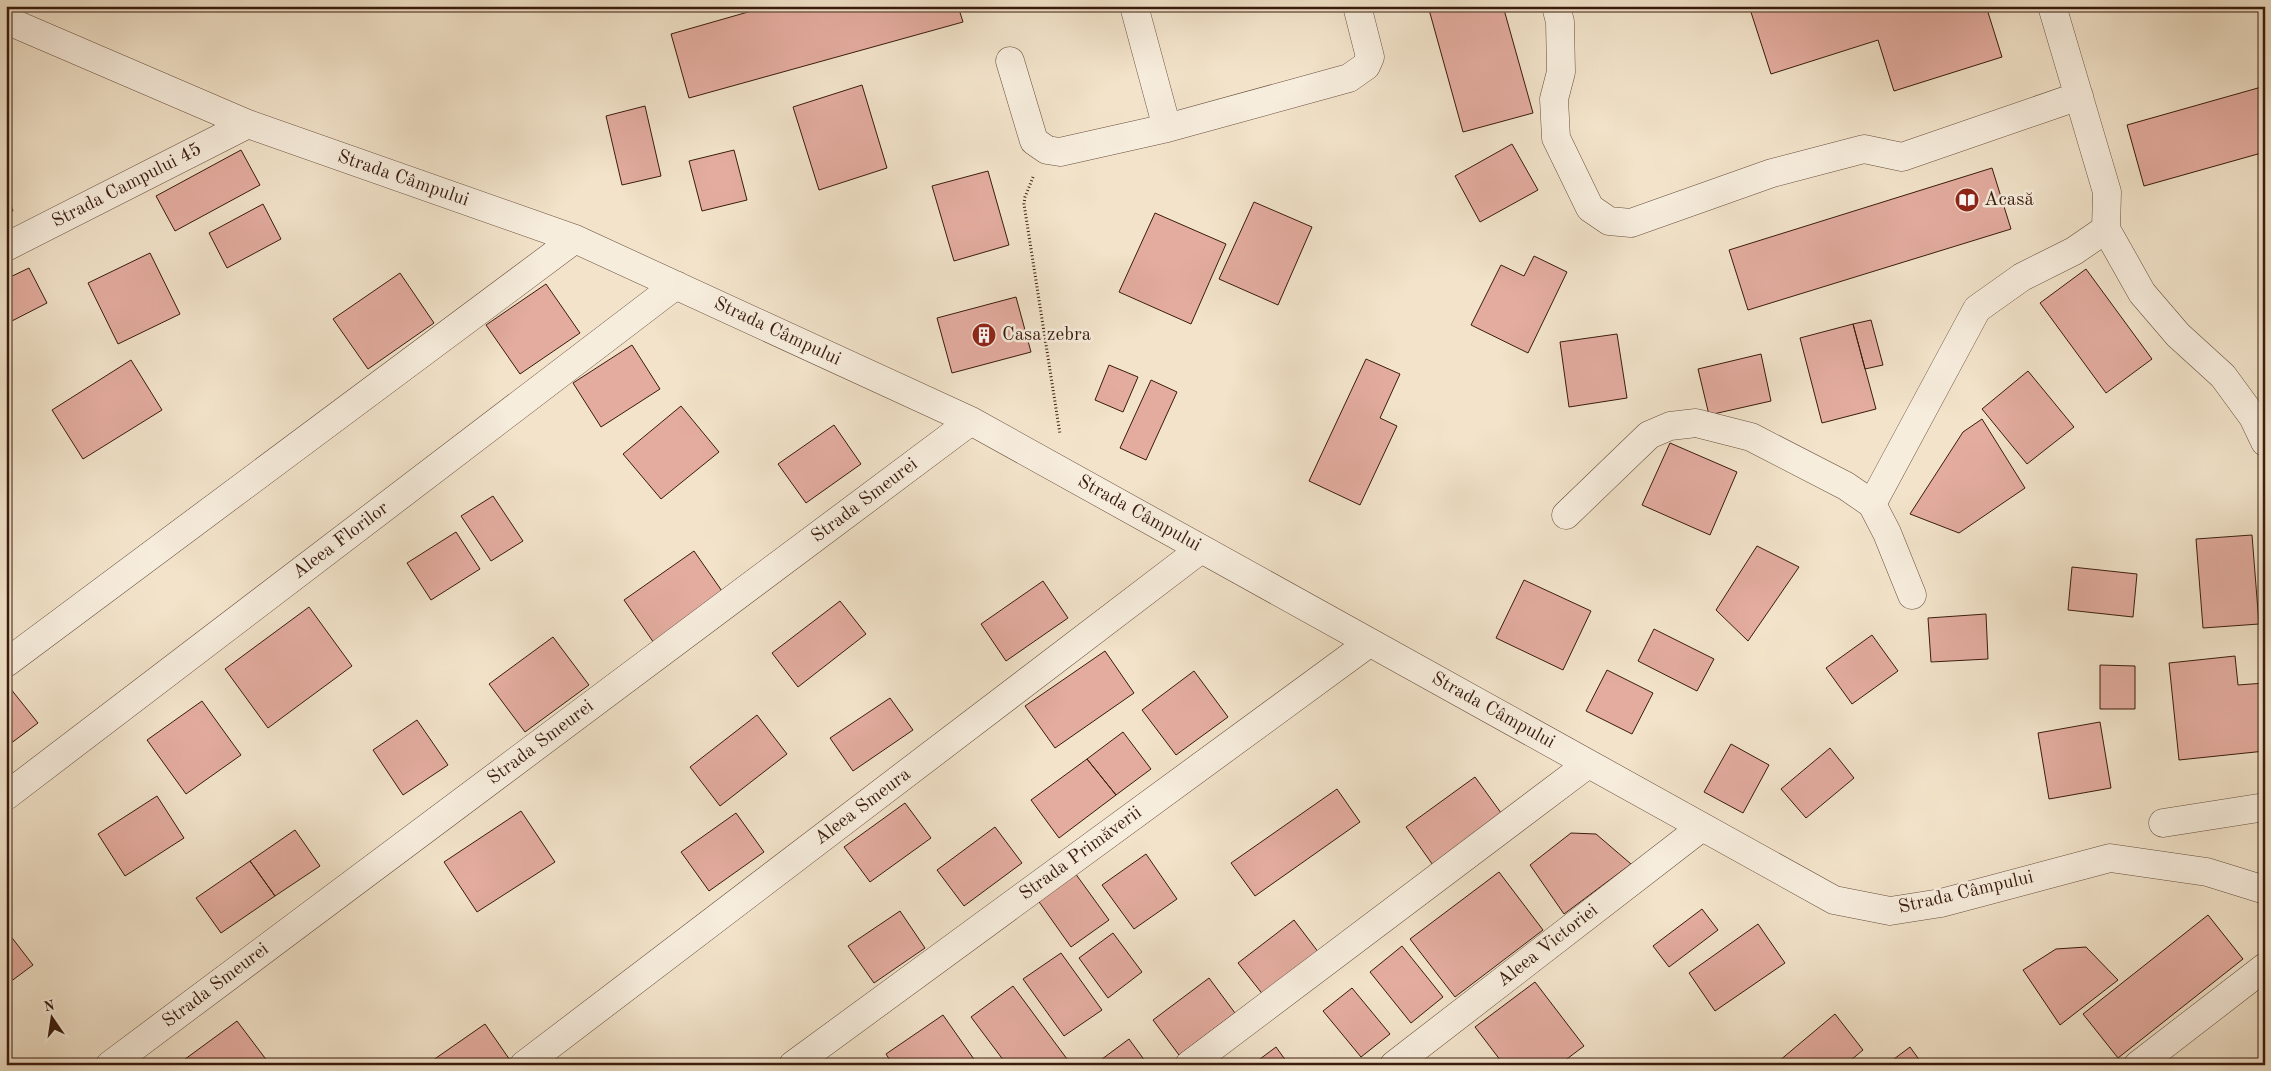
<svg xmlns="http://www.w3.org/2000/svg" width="2271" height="1071" font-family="'Old Standard TT',serif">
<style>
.building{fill:#e3ac9f;stroke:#391b0c}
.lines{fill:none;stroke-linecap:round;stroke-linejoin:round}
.minor-casing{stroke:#674d3c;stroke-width:29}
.path{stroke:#391b0c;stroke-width:3;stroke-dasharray:1 2.5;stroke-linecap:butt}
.minor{stroke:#f7eddd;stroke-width:28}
.labels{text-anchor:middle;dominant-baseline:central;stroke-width:5;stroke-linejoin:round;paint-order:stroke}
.street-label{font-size:19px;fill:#391b0c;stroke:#f7eddd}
.poi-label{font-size:19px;fill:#391b0c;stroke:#f7eddd;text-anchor:start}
</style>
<rect width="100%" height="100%" fill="#f2e3ca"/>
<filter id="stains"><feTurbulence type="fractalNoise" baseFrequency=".004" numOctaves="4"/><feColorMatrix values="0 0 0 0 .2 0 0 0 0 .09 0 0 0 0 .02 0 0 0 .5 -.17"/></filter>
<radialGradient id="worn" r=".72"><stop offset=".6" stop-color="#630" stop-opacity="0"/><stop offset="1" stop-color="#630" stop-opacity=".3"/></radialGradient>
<path class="building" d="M769,6H958L963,22L689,98L671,34Z
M1428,6H1503L1533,113L1463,132Z
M1749,6H1986L2002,57L1894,91L1878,40L1771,74Z
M2102,6H2117L2103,10Z
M862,85L887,168L819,190L793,107Z
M2265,86V152L2144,186L2127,125Z
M645,106L661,176L622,185L606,116Z
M1512,144L1538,190L1480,222L1455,176Z
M241,150L260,185L175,231L156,196Z
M734,150L747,200L702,211L689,161Z
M1992,168L2011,229L1748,310L1729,250Z
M988,171L1009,245L954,261L932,186Z
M6,190L13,211L6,213Z
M1254,202L1312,227L1278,305L1219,279Z
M263,204L281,239L227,268L209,233Z
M1155,213L1226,244L1191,324L1119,292Z
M150,253L180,314L118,344L88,283Z
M1534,256L1567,272L1528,353L1471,325L1501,265L1524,276Z
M2265,262V282L2260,263Z
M29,268L47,303L6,324V279Z
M2086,269L2152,359L2106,393L2040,303Z
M400,273L434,323L368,369L333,319Z
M546,284L580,333L520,374L486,325Z
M1016,297L1031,352L952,373L937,318Z
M1871,320L1883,365L1865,369L1853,324Z
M1853,324L1876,409L1822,423L1800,338Z
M1617,334L1627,398L1569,407L1560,342Z
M632,345L660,389L601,427L573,383Z
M1761,354L1771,401L1709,415L1698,369Z
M1366,359L1400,374L1380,418L1397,426L1360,505L1309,481Z
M131,360L162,410L83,459L52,410Z
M1109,365L1138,377L1123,412L1095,400Z
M2028,371L2074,427L2027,464L1982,409Z
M1151,380L1177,392L1146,460L1120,448Z
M681,406L719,452L661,499L623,454Z
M1982,419L2025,488L1959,533L1910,514L1963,432Z
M834,425L861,464L806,503L778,464Z
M1670,443L1737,472L1710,535L1642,505Z
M493,496L523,541L491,561L461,516Z
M456,532L480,569L431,600L407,563Z
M2252,535L2259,624L2203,628L2196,539Z
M1757,546L1799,567L1748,641L1716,610Z
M694,551L724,594L654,643L624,600Z
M2072,567L2137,574L2133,617L2068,610Z
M1524,580L1591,611L1563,670L1496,638Z
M1043,581L1068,618L1006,661L981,624Z
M840,601L866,634L798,687L772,653Z
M309,607L352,666L268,728L225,669Z
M1986,614L1988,659L1931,662L1928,618Z
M1654,629L1714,659L1697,691L1638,661Z
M1872,635L1898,671L1852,704L1826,668Z
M553,637L589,685L525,732L489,684Z
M1105,651L1134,693L1055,748L1025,706Z
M2235,656L2238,685L2265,683V751L2179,760L2169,663Z
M2100,665L2135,666V709H2100Z
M1607,670L1653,693L1632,734L1586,711Z
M1194,671L1228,717L1176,755L1142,710Z
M6,683L38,723L6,747Z
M890,698L913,730L853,771L830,738Z
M202,701L241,755L186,794L147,740Z
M757,715L787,754L720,806L690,767Z
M417,720L448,765L403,795L373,750Z
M2100,722L2111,788L2049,799L2038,733Z
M1123,732L1151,769L1116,795L1087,759Z
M1731,744L1769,765L1743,813L1704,792Z
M1830,748L1854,778L1806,818L1781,789Z
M1087,759L1116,795L1059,838L1031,800Z
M1475,777L1504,817L1435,868L1406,827Z
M1337,789L1360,822L1255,896L1231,863Z
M157,796L184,838L125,876L98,834Z
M905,803L931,838L870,882L844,847Z
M521,811L555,862L477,912L444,862Z
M736,813L764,852L709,891L681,852Z
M995,827L1022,863L964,906L937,870Z
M295,830L320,866L275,896L250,861Z
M1571,833L1596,834L1631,864L1564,914L1530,865Z
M1146,854L1177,899L1134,929L1102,885Z
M250,861L275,896L221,933L196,898Z
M1499,872L1543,930L1455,997L1410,939Z
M1075,873L1109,920L1071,947L1037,899Z
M1702,909L1718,930L1669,967L1653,946Z
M900,911L925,948L874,983L848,946Z
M2208,915L2243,959L2118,1058L2083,1014Z
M1294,920L1319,953L1264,996L1238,963Z
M1758,924L1785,963L1715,1011L1689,973Z
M6,930L33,965L6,985Z
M1113,933L1142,972L1108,998L1079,958Z
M1402,946L1443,997L1411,1023L1370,972Z
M2086,947L2118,980L2060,1025L2023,970L2056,949Z
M1061,953L1102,1010L1064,1036L1023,979Z
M1209,978L1235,1013L1179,1055L1153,1020Z
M1535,982L1584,1046L1559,1065H1504L1475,1027Z
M1013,986L1067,1059L1060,1065H1007L971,1017Z
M1352,988L1390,1034L1361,1057L1323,1011Z
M1835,1014L1863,1050L1845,1065H1782L1779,1061Z
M943,1015L978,1065H893L886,1054Z
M237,1021L268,1062L265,1065H177Z
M485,1024L512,1063L426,1065Z
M1129,1039L1148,1065H1094Z
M1276,1047L1289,1065H1252Z
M1910,1047L1923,1065H1886Z"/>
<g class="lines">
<defs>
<path id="minor" d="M1134,6L1167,128
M1556,6L1560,22L1561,72L1554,99L1556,138L1590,208L1609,221L1631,223L1772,173L1864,149L1902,157L2079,96
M6,20L248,124L575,239L971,421L1834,900L1890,911L1941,903L2110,858L2207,872L2265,890
M1010,61L1034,141L1047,150L1060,152L1167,128L1349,78L1366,66L1370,57L1357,6
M2106,229L2142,293L2178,335L2223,376L2253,417L2265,442
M6,247L248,124
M1872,504L1977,309L2022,277L2074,251L2106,229L2107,192L2052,6
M1566,515L1649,435L1670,426L1696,423L1751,437L1846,486L1872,504L1887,533L1912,595
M6,663L575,239
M6,796L676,285
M2163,823L2265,807
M110,1065L971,421
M524,1065L1201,549
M793,1065L1369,643
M1189,1065L1588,764
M1394,1065L1702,827
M2138,1065L2265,967"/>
</defs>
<use href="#minor" class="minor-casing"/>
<path class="path" d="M1033,177L1025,197L1024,204L1060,434"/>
<use href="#minor" class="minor"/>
</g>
<defs>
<symbol id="library-disc" viewBox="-11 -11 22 22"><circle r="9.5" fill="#8f2418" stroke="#f7eddd"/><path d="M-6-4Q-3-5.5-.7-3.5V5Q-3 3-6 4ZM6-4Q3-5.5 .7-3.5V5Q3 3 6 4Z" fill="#fff"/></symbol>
<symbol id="building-disc" viewBox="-11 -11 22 22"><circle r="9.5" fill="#8f2418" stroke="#f7eddd"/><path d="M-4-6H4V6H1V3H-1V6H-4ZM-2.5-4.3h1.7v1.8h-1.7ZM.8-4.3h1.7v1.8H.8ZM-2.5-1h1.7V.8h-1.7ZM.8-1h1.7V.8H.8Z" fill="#fff"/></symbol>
</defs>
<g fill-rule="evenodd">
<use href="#library-disc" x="1953" y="186" width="28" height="28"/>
<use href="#building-disc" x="970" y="321" width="28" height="28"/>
</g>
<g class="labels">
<g class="street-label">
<text transform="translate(403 179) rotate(19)">Strada Câmpului</text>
<text transform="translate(127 186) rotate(-27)">Strada Campului 45</text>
<text transform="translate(777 332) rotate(25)">Strada Câmpului</text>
<text transform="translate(865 501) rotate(-37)">Strada Smeurei</text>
<text transform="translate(1139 514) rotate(29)">Strada Câmpului</text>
<text transform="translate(341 541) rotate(-37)">Aleea Florilor</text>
<text transform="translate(1493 711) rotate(29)">Strada Câmpului</text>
<text transform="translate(541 743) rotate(-37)">Strada Smeurei</text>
<text transform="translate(863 807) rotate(-37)">Aleea Smeura</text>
<text transform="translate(1081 854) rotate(-36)">Strada Primăverii</text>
<text transform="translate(1966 893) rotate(-13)">Strada Câmpului</text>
<text transform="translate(1548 946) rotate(-38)">Aleea Victoriei</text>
<text transform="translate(216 986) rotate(-37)">Strada Smeurei</text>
</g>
<g class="poi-label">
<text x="1984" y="200">Acasă</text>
<text x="1002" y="335">Casa zebra</text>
</g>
</g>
<rect width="2271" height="1071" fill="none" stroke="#f2e3ca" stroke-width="25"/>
<rect x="8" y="8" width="2256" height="1056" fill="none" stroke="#391b0c" stroke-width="2.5"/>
<rect x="12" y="12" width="2246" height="1046" fill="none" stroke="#391b0c"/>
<g transform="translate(52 1018) rotate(347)" stroke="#f7eddd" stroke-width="4" paint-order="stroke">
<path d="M0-4L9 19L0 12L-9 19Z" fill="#391b0c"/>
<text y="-8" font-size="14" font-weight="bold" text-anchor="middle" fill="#391b0c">N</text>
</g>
<rect width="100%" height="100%" filter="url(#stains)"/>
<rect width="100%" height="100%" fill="url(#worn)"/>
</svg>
